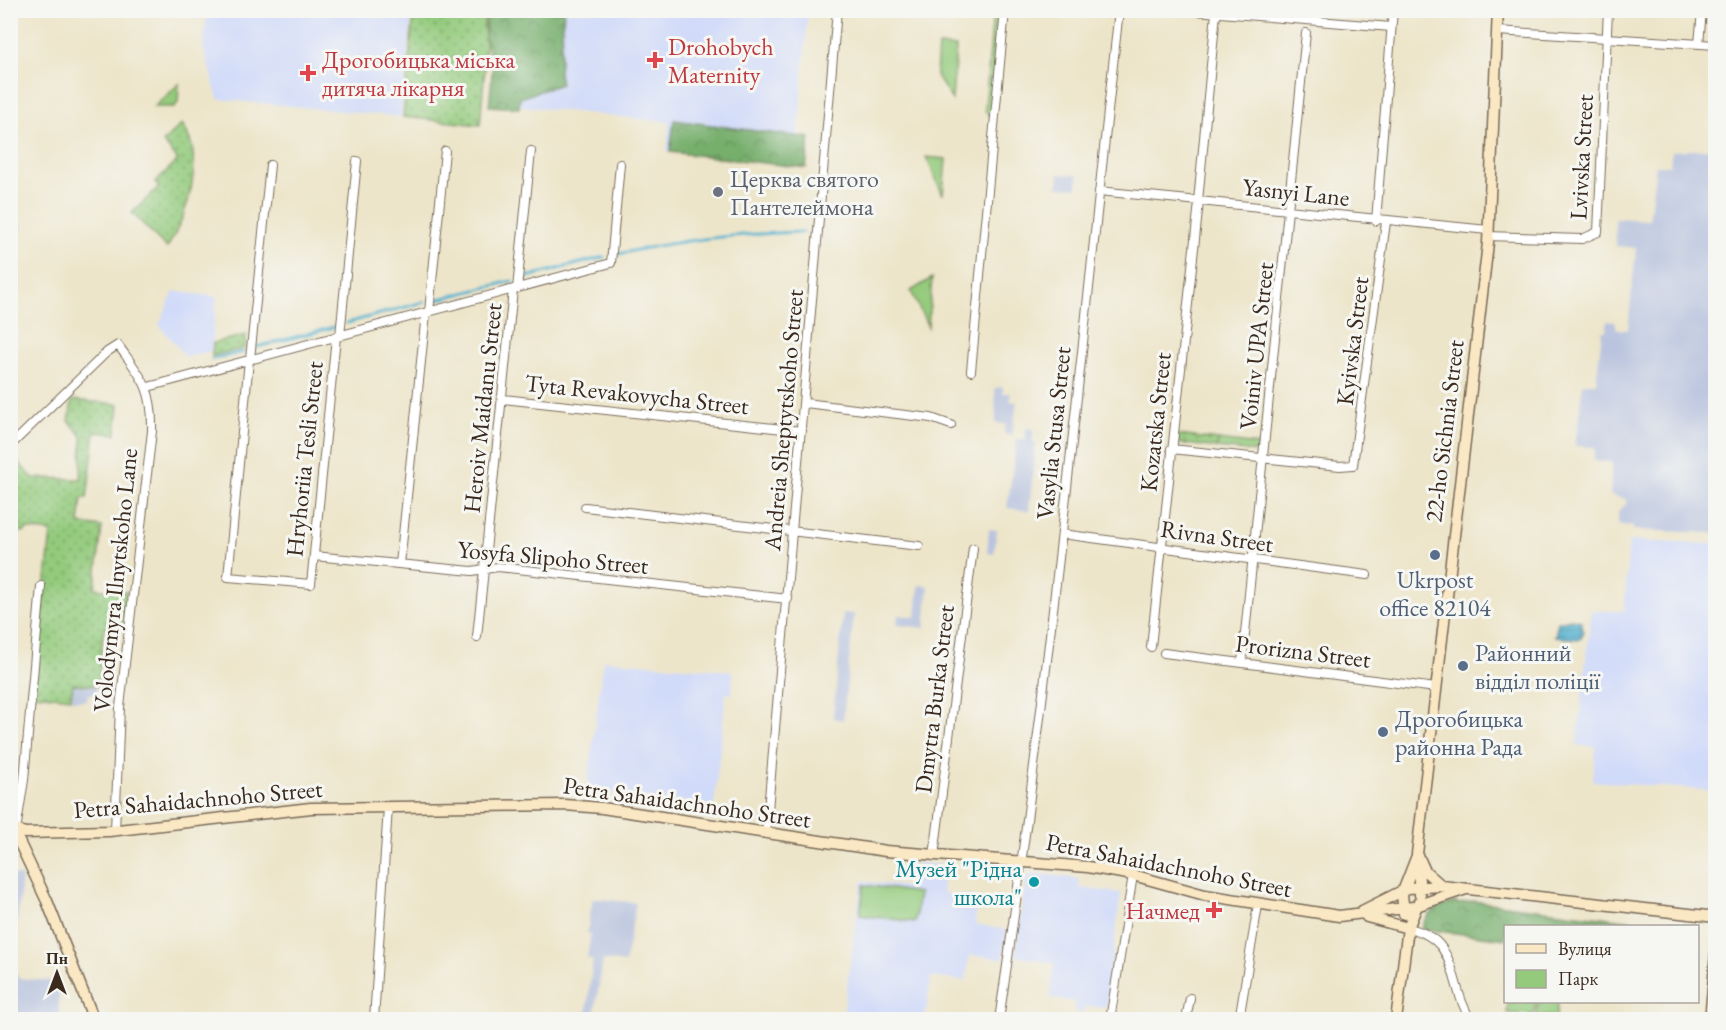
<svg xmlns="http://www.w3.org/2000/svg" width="1726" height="1030" font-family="'EB Garamond',serif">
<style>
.built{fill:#d0daf9}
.industrial{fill:#bac4de}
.green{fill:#93ca7c;stroke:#677a4d;stroke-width:1.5}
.forest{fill:url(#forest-crowns);stroke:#586c45;stroke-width:1.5}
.garden{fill:url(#garden-dots);stroke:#677a4d;stroke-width:1.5}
.water{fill:url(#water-rules);stroke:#466d76;stroke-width:1.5}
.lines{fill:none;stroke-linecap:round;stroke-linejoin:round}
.stream{stroke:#50b0cf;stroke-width:3}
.street-casing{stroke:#796b5a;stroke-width:10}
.secondary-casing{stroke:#796b5a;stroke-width:13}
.street{stroke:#fff;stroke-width:8}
.secondary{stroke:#fae7c3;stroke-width:10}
.health-dot{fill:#e0444e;stroke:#f6f6f2;stroke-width:2}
.worship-dot{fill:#6b7280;stroke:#f6f6f2;stroke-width:2}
.service-dot{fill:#5c6f8a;stroke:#f6f6f2;stroke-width:2}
.culture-dot{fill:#0f9aa8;stroke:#f6f6f2;stroke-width:2}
.labels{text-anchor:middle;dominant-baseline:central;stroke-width:6;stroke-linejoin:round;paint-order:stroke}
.health-label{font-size:24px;fill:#be3a42;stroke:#f6f6f2;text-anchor:start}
.street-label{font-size:24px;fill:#3b2a1e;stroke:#f6f6f2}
.worship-label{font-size:24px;fill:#5b616d;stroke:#f6f6f2;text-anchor:start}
.service-label{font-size:24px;fill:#4e5e75;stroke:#f6f6f2;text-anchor:start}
.culture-label{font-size:24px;fill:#0d838f;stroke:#f6f6f2;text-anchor:end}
</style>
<defs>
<pattern id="forest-crowns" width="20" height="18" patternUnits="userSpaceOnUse" patternTransform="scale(1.5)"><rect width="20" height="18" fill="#76ae6c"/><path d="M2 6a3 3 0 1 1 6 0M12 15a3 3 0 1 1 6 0" fill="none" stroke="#628e58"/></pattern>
<pattern id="garden-dots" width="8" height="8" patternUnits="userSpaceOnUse" patternTransform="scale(1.5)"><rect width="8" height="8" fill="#93ca7c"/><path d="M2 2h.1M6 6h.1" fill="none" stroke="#79a465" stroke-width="1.8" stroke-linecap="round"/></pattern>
<pattern id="water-rules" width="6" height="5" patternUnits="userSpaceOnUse" patternTransform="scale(1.5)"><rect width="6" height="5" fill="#50b0cf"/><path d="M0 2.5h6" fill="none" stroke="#448fa7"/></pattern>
</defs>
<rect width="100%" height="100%" fill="#f6f6f2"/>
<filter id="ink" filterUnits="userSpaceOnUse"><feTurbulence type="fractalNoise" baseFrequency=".0167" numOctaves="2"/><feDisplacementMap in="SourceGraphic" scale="12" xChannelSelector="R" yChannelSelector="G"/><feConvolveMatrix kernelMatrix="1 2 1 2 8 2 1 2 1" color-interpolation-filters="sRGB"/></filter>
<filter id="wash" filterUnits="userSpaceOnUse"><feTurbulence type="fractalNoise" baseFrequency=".008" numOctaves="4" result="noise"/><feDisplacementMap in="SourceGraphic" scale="24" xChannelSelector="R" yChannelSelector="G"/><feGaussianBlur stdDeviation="1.35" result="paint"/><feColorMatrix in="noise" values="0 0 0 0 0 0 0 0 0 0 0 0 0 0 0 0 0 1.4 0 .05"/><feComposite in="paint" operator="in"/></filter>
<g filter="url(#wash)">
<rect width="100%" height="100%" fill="#ede5c9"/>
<path class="built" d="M207,11H412L401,117L218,99L203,47Z
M510,11H814V15H808L795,167L667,152L669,122L502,104Z
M174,291L217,297L211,351L186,357L159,325Z
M1629,541L1715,544V791L1592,781L1596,747L1577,745L1591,611H1624Z
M603,660L730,671L733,674L732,694L726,693L714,806L587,790Z
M915,863L945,865L942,893L977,897L975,924L1007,930L1003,959L969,955L966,981L931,977L925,1019L842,1020L862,881L909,887L913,881Z
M1032,873L1080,879L1079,888L1121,893L1106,1008L1085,1006L1083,1013L1074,1011L1075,1002L1050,998L1054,963L1015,956L1026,877Z
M1698,948H1704L1700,982H1698Z"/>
<path class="industrial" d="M1715,144V533L1633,530V526L1618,525V512L1626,504V499L1610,495L1612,462L1594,461L1595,447L1575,446L1583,383H1596L1602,331H1606L1607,321L1615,322L1617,329L1628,330L1636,248L1616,246L1615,218L1649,220L1656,165H1670L1672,151L1707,149Z
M1059,174L1078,175L1077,188L1058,187Z
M11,213L23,226L11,241Z
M1003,387V393H1011L1010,401L1017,402L1012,435L1004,434L1005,424L996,423L995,388Z
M1026,428L1034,429L1032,442H1036L1029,511L1007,508L1017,439H1025Z
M989,529L997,530L994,554L987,553Z
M919,585L929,586L925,628L897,625L898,615L916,617Z
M843,613L854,614L843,720L833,718Z
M73,685L97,687L96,694H88L87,701L72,700Z
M11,875L22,876L12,973L18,974V978L59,982V1019H11Z
M593,898L636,903L625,963L603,960L594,1017L586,1016L593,960L587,958L591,934L587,933Z"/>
<path class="green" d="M993,13L1002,14L992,118L985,110Z
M938,46L956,47L952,100L936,75Z
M179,84L178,103L174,107H154Z
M926,157L946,159L943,195Z
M932,278L928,327L911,291Z
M1218,440L1258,445L1257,452L1217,448Z
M864,885L919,893L915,922L860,915Z
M1508,1002H1536L1534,1015L1507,1013Z
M1538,1002H1558L1556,1017L1537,1015Z"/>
<path class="forest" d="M486,11H564L559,73L561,84L520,98L519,108L489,106L493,64L485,38Z
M674,120L810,138L806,168L670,152Z
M1473,901L1632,921L1631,926H1506L1505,939L1422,929C1425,911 1439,907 1455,902L1459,904Z"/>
<path class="garden" d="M414,11H483L486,56L480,125L403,117Z
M182,124C207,159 187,216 167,248L132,213L159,187L155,182L178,160L163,142Z
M246,335L245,348L212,356L213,343Z
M72,400L119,404L116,434L95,432L87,498H82L79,524L102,527L95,588L126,592L122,630L104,628L98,686L73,684L71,698L34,694L51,532L26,529L25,532L11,531V464L15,459L33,478L81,479L82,436L69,421Z
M1178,435L1218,440L1217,448L1177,443Z"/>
<path class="water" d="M1571,619L1581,621L1583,633L1580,639L1555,637L1558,622Z"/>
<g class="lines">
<path class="stream" d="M619,254C683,239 737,234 803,232
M527,277L604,257
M435,300L512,281
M347,323L424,302
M257,347L334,327
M212,359L243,352"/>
</g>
</g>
<g filter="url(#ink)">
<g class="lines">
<defs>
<path id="street" d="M1183,10L1391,27
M1497,31L1716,45
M1699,44L1702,10
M1099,191L1488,230
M1198,201L1216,13
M1376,221L1393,10
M1488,236L1582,239L1598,232L1608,10
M517,289L531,151
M429,312L445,151
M340,336L357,161
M250,359L270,165
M249,360L228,577L311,584L336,337
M971,371L1005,10
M148,387L611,263L620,164
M503,399L802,431
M805,403L931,418L951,425
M10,446L107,352L118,345C142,378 153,387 152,431L120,707L115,831
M1171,449L1340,466L1353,465L1386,222
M585,507L919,546
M1062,534L1367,575
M314,556L472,571L498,567L788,599
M400,564L426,313
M477,637L513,290
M1151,647L1199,202
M1164,653L1436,688
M1242,663L1306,33
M16,830L24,780L41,586
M766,833L837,10
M934,856L973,548
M1408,928C1461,939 1448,986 1471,1020
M374,1020L388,807
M999,1020C1049,685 1082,347 1119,10
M1110,1020L1133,875
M1186,1020L1190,998
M1239,1020L1258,905"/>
<path id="secondary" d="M12,827L47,901L94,1020
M16,830L25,833L109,831L311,808L565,805L602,808L886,851L1088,867L1133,875L1205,895L1339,916L1413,907L1466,889
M1420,860L1425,871L1442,886
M1420,895L1417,854L1488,243L1498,10
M1362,911L1408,888L1442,886L1716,917
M1404,914L1402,894L1416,858
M1367,917L1408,928
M1396,1020L1408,928L1418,903
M1710,1020L1716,953"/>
</defs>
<use href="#street" class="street-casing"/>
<use href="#secondary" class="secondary-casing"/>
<use href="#street" class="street"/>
<use href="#secondary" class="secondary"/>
</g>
</g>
<g class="health-dot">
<path d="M652 51h6v6h6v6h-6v6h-6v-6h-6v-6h6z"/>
<path d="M305 64h6v6h6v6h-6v6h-6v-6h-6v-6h6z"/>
<path d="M1211 901h6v6h6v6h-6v6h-6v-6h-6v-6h6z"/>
</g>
<circle class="worship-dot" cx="718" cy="192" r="6"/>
<g class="service-dot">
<circle cx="1435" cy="555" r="6"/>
<circle cx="1463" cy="666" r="6"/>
<circle cx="1383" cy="732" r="6"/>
</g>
<circle class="culture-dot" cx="1034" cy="882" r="6"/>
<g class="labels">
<g class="health-label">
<text x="668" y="46">Drohobych<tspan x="668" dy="28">Maternity</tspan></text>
<text x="322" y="59">Дрогобицька міська<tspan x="322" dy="28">дитяча лікарня</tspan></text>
<text x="1200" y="910" text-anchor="end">Начмед</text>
</g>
<g class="street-label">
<text transform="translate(1581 157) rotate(-87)">Lvivska Street</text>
<text transform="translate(1296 192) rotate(6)">Yasnyi Lane</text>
<text transform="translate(1352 341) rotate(-83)">Kyivska Street</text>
<text transform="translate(1256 346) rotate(-84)">Voiniv UPA Street</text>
<text transform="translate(637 394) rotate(6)">Tyta Revakovycha Street</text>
<text transform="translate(482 408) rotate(-84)">Heroiv Maidanu Street</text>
<text transform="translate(783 420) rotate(-85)">Andreia Sheptytskoho Street</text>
<text transform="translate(1155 422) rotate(-84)">Kozatska Street</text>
<text transform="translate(1444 431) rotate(-83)">22-ho Sichnia Street</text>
<text transform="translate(1053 433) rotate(-84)">Vasylia Stusa Street</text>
<text transform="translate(304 459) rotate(-84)">Hryhoriia Tesli Street</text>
<text transform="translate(1217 536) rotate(8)">Rivna Street</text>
<text transform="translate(553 557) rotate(5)">Yosyfa Slipoho Street</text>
<text transform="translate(115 580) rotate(-84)">Volodymyra Ilnytskoho Lane</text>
<text transform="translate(1303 651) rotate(7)">Prorizna Street</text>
<text transform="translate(934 699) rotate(-83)">Dmytra Burka Street</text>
<text transform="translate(198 799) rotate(-5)">Petra Sahaidachnoho Street</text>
<text transform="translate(687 802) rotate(8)">Petra Sahaidachnoho Street</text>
<text transform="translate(1169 865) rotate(11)">Petra Sahaidachnoho Street</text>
</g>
<g class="worship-label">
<text x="730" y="178">Церква святого<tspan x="730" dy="28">Пантелеймона</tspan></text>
</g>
<g class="service-label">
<text x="1435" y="579" text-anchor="middle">Ukrpost<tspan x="1435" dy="28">office 82104</tspan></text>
<text x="1475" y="652">Районний<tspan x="1475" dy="28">відділ поліції</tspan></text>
<text x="1395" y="718">Дрогобицька<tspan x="1395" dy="28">районна Рада</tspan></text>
</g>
<g class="culture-label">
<text x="1022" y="868">Музей "Рідна<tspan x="1022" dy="28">школа"</tspan></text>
</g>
</g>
<rect width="1726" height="1030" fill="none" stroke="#f6f6f2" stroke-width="36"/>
<rect x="1504" y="925" width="195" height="78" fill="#f6f6f2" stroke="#aba49d" stroke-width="1.5"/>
<rect x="1516" y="944" width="30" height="9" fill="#fae7c3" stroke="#aba49d" stroke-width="1.5"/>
<text x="1558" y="955" font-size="18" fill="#3b2a1e">Вулиця</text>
<rect x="1516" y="970" width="30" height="18" fill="#93ca7c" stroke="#aba49d" stroke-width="1.5"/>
<text x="1558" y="985" font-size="18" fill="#3b2a1e">Парк</text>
<g transform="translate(57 973)" stroke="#f6f6f2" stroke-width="4.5" paint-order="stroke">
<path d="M0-4.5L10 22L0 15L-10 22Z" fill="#3b2a1e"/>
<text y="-9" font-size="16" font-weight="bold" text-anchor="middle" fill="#3b2a1e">Пн</text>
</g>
</svg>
